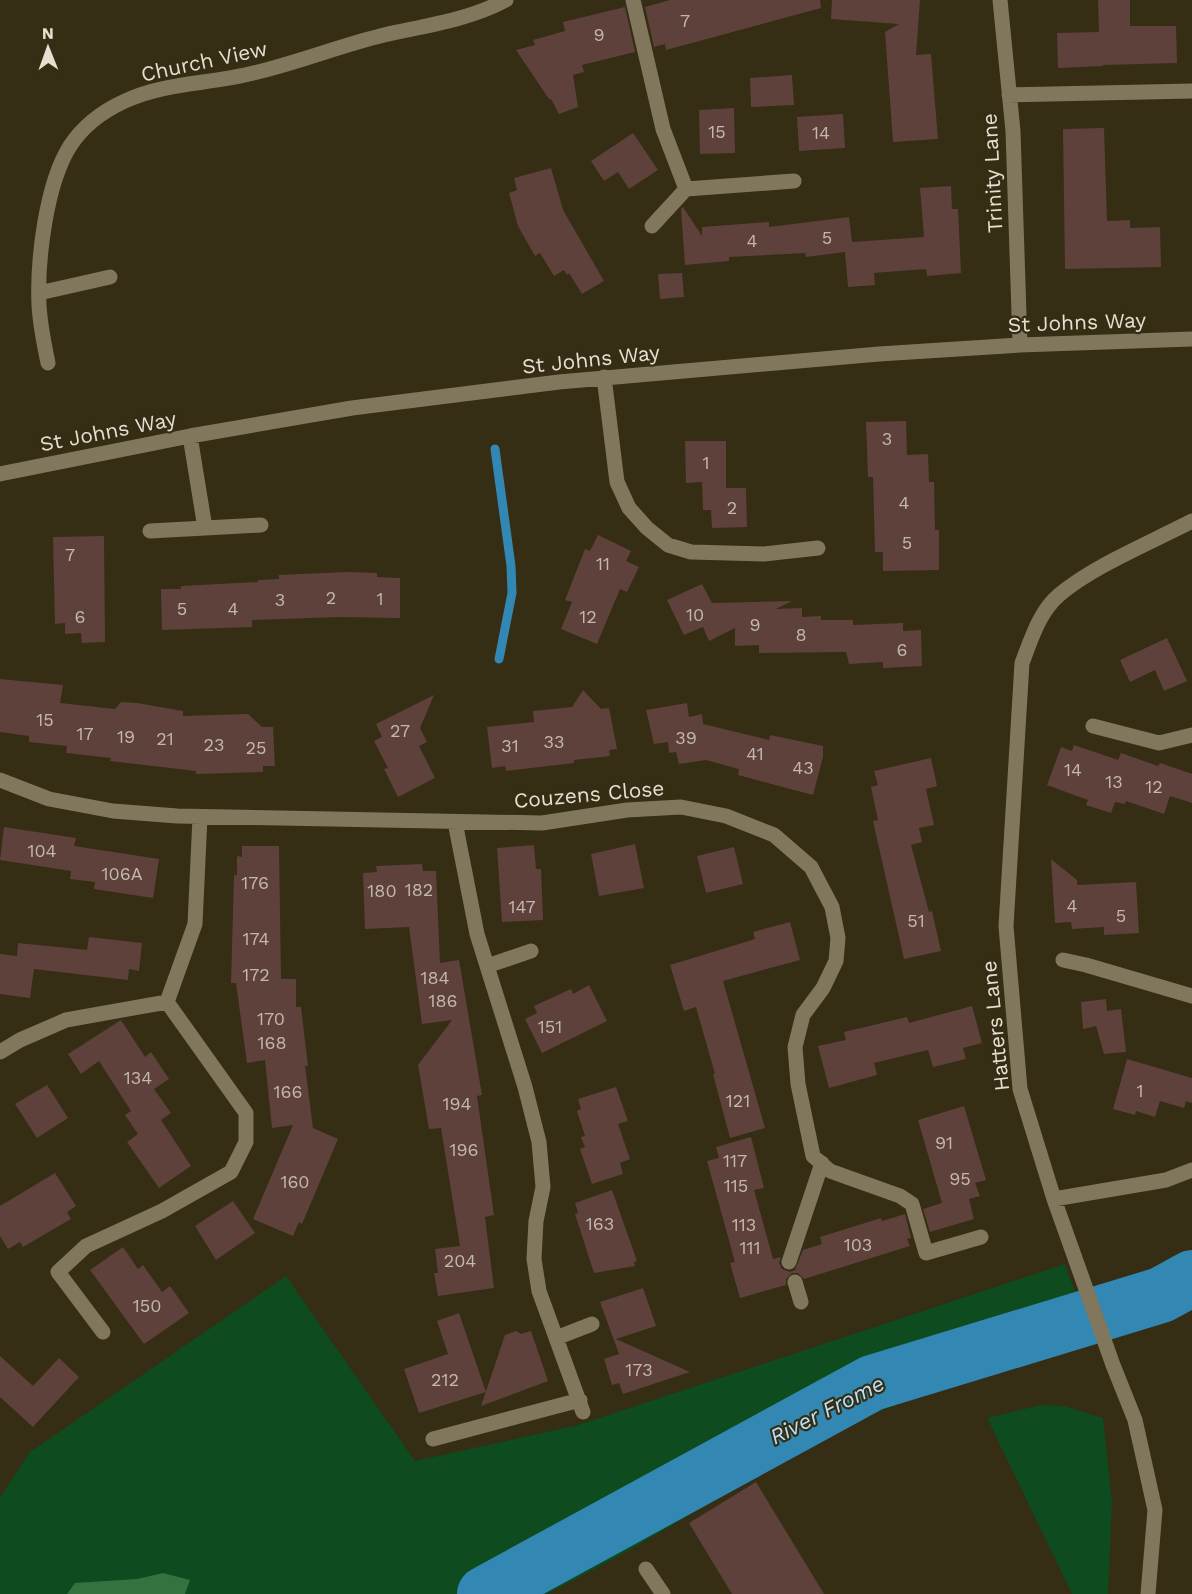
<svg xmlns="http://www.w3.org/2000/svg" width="1192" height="1594" font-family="'Work Sans',sans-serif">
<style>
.green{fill:#0e4b1f}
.forest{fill:#327340}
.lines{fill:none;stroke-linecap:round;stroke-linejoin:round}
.stream{stroke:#3287b3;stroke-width:9}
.river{stroke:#3287b3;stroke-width:56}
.building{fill:#5e413b}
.minor{stroke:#81775c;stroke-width:15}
.labels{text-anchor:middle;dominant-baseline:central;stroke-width:4.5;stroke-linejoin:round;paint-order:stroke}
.number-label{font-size:18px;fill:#c3b8ac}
.street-label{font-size:21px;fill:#e5e0d2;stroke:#352d14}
.water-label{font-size:22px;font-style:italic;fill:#b9e1fa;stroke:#352d14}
</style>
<rect width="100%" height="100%" fill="#352d14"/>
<path class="green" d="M1065,1264L1090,1334L844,1424L623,1554L547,1594H0V1497L30,1452L286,1276L415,1461L578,1425Z
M1041,1405L1064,1406L1103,1418L1112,1502L1108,1594H1072L987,1418Z"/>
<path class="forest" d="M163,1573L190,1580L185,1594H67L75,1583L137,1579Z"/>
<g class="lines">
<path class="stream" d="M495,449L511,566L512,593L499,659"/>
<path class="river" d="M485,1594L872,1383L1161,1295L1192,1278"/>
</g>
<path class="building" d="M670,0H820L821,8L666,50L665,44L654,47L645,7Z
M832,0H920L916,55L931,54L938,139L893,142L885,32L899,24L831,19Z
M1098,0H1130V26H1176L1177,63L1103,65V66L1058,68L1057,33L1099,32Z
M625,7L635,52L582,65L584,72L573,75L578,107L559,114L551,99H549L516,50L535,45L533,40L565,31L563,22Z
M792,75L794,105L751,107L750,78Z
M734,108L735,153L700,154L699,110Z
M843,114L845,148L799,151L797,117Z
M1104,128L1107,221L1130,220V228L1160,227L1161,267L1065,269L1063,129Z
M633,133L658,170L629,189L618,172L604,181L591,161Z
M551,168L563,210L604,281L582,294L569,273L567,275L564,270L554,276L540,253L535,256L518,226L509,193L517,190L514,178Z
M951,186L952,209H958L961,273L927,276L926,269L874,273L875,285L848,287L845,252L806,257L805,253L729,257V261L685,265L681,209L683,207L702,236V227L769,222V227L849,217L852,242L924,237L920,188Z
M682,273L684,297L660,299L658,274Z
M906,421L907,455L928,454L929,482H934L935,530H939V570L883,571V552H875L873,477H868L866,422Z
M685,441H726V488H746L747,527L712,528L711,510H703L702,482L686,483Z
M598,535L631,551L626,561L639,567L627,592L620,589L597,644L561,629L572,602L565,600L585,549L590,551Z
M104,536L105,642L82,643L81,633L65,634V623L55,624L53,537Z
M347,572L377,573V577L400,578V618L338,617L252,620V627L162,630L161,589H181V586L258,582V580L279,579V575Z
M702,584L712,603L792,601L776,609L802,608V617L821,616V620H853V625L903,623V631L921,630L922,666L883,668V662L849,664L846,652L759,653V645L735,646V628L709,641L703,627L684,635L667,600Z
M1167,638L1187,681L1164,691L1155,670L1130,682L1120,660Z
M0,679L63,685L60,703L115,709L121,702L137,703L183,711V716L248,714L262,727H273L275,766H263V772L196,774V771L110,761L111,758L66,753L67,746L29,742V736L0,732Z
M583,690L601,709L609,708L617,749L609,750L610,756L574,760V763L506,771L505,766L492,768L487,727L534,722L533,711L572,707Z
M434,695L420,728L427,742L419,746L435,778L398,797L384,769L388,768L374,741L382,737L376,724Z
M687,703L689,717L702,714L703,724L769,740L770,735L823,746V757L813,795L738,775L739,769L706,760L679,764L676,752L669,753L668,742L654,744L646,710Z
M1074,745L1118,760L1121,753L1158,766L1160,763L1192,774V803L1170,796L1164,814L1126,801L1125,804L1115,802L1111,813L1086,805L1088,800L1047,785L1061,747L1072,751Z
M931,758L937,786L926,789L934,825L919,828L922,842L911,845L929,912L932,911L941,951L904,959L873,821L878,820L871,787L878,785L874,771Z
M4,827L76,838L74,846L159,859L153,898L94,889L95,882L70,879L71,871L0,860Z
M635,844L644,888L599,896L591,854Z
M534,845L536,869H541L543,920L502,922L497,848Z
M242,846H279L281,979H296V1007H301L308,1066H305L313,1128L338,1139L302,1224L299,1222L293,1236L253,1219L293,1125L272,1128L265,1060L247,1063L236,983H231L234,875H237V856L242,857Z
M734,847L743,884L706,893L697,856Z
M1051,859L1077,880V885L1136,882L1139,933L1104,935V927L1072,929L1071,922L1055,923Z
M422,864L423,871H436L440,963L459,960L482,1095L477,1096L494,1215L485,1217L494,1288L438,1296L434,1273H438L435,1249L460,1246L441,1128L429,1129L418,1065L452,1020L422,1024L409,927L365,929L363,873L377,872L376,866Z
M790,922L800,960L723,981L765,1128L730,1138L713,1074H715L696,1007L684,1011L670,965L755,939L753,932Z
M89,937L142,943L139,971L129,969L128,980L34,969L30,998L0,994V954L17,956L18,943L87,950Z
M589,985L607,1021L542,1053L525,1019L537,1013L534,1006L571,989L573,994Z
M1106,999L1107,1011L1121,1009L1126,1052L1104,1054L1096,1026L1083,1029L1081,1002Z
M972,1006L982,1043L963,1048L966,1059L933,1067L928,1050L874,1063L877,1075L829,1088L818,1046L846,1040L844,1032L907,1017L909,1023Z
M121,1020L145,1057L151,1052L169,1079L154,1089L171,1113L161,1120L191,1166L159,1188L127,1142L138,1134L125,1115L131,1111L99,1061L81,1074L68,1054Z
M1127,1059L1192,1078V1103L1186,1101L1184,1108L1160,1101L1155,1117L1136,1111L1135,1115L1113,1109Z
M47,1085L68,1118L37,1138L15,1104Z
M616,1087L628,1121L618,1124L630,1159L620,1163L623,1174L592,1184L580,1149L585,1147L581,1137L585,1136L577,1111L581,1109L578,1099Z
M964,1106L986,1180L975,1183L980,1196L969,1199L974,1219L930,1232L923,1209L942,1203L918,1120Z
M751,1137L764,1188L754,1190L773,1259L781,1257L779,1263L782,1269L790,1272L795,1270L803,1250L822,1244L820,1237L881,1218L882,1221L905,1214L911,1238L907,1239L910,1246L804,1279L798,1273H792L786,1279V1285L740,1298L730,1263L735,1262L707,1161L719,1158L716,1147Z
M55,1173L76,1206L67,1212L71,1219L23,1247L20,1242L8,1249L0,1236V1206Z
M612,1190L637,1261L634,1262L635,1266L594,1273L575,1214L578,1213L575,1203Z
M233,1201L255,1233L216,1260L195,1226Z
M123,1247L138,1269L143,1265L162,1292L170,1286L189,1313L144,1344L90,1270Z
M643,1288L656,1326L616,1339L690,1372L623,1394L619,1383L612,1385L604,1359L619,1354L600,1302Z
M459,1313L486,1392L419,1413L404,1369L448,1354L437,1321Z
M516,1331L521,1334L531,1331L548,1381L481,1406L505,1335Z
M0,1356L33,1386L59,1358L79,1377L33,1427L0,1397Z
M756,1482L824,1594H732L689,1523Z"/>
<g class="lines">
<path class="minor" d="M633,0L663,129L686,189
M1000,0L1013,131L1020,345
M1009,95L1192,91
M652,226L686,189L794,181
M39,293L110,277
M48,363C44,344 40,324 39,305C37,260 46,184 70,146C83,126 103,111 125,101C164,83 208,84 249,74C295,64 338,46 384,35C424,26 469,20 506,0
M604,377L617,482L629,508L647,528L668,545L691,552L764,554L818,548
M190,436L205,528
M0,474L190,436L352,408L559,382L879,354L1020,345L1192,339
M150,531L261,525
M1093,726L1159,743L1192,735
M0,780L49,799L113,811L177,816L542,823L627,810L681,807L726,816L774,835L811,867L832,907L838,938L836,961L823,988L803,1015L795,1047L798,1084L813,1156L830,1171L900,1196L912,1204L926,1253L981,1237
M455,822L477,934L525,1087L539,1142L543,1187L536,1221L534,1259L539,1291L583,1412
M1063,960L1086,965L1192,996
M487,966L531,951
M0,1052L20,1040L66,1020L167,1002
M1054,1199L1166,1180L1192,1170
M789,1262L822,1163
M795,1282L801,1302
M103,1332L58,1272L86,1246L162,1211L231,1172L246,1142V1113L167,1002L195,924L200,817
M556,1338L592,1324
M433,1439L580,1400
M646,1569L663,1594
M1148,1594L1155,1510L1135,1420L1113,1365L1054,1199L1020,1089L1006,926L1022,663C1031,640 1039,612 1059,595C1093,566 1152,542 1192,521"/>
</g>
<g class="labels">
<g class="number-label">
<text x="685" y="20">7</text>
<text x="599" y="34">9</text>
<text x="717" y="131">15</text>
<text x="821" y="132">14</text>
<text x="827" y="237">5</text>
<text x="752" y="240">4</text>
<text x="887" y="438">3</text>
<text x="706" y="462">1</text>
<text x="904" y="502">4</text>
<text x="732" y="507">2</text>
<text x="907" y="542">5</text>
<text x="70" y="554">7</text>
<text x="603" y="563">11</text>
<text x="331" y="597">2</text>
<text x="380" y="598">1</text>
<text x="280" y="599">3</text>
<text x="182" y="608">5</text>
<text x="233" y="608">4</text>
<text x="695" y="614">10</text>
<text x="80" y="616">6</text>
<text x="588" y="616">12</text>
<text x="755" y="624">9</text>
<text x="801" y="634">8</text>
<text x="902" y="649">6</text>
<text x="45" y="719">15</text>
<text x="400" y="730">27</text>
<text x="85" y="733">17</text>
<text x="126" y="736">19</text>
<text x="686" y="737">39</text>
<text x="165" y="738">21</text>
<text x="554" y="741">33</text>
<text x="214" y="744">23</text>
<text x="510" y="745">31</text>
<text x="256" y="747">25</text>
<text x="755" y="753">41</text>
<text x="803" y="767">43</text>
<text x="1073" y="769">14</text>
<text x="1114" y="781">13</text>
<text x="1154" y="786">12</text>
<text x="42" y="850">104</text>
<text x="122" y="873">106A</text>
<text x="255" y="882">176</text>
<text x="419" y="889">182</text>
<text x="382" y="890">180</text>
<text x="1072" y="905">4</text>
<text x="522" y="906">147</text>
<text x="1121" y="915">5</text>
<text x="916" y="920">51</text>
<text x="256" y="938">174</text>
<text x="256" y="974">172</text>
<text x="435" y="977">184</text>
<text x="443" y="1000">186</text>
<text x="271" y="1018">170</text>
<text x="550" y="1026">151</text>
<text x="272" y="1042">168</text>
<text x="138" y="1077">134</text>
<text x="1140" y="1090">1</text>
<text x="288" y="1091">166</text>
<text x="738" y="1100">121</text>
<text x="457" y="1103">194</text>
<text x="944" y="1142">91</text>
<text x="464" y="1149">196</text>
<text x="735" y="1160">117</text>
<text x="960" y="1178">95</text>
<text x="295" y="1181">160</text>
<text x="736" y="1185">115</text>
<text x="600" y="1223">163</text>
<text x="744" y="1224">113</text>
<text x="858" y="1244">103</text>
<text x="750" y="1247">111</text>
<text x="460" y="1260">204</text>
<text x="147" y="1305">150</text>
<text x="639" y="1369">173</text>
<text x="445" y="1379">212</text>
</g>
<g class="street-label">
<text transform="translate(204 61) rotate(-12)">Church View</text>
<text transform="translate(992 173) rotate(-93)">Trinity Lane</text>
<text transform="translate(1077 322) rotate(-2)">St Johns Way</text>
<text transform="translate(591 359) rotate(-6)">St Johns Way</text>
<text transform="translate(108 431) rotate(-11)">St Johns Way</text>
<text transform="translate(589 794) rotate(-5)">Couzens Close</text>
<text transform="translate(995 1026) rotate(-96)">Hatters Lane</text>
</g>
<g class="water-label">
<text transform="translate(827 1410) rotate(-27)">River Frome</text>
</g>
</g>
<g transform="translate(48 48) rotate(359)" stroke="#352d14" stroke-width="4.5" paint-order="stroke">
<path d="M0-4.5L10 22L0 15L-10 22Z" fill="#e5e0d2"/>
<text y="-9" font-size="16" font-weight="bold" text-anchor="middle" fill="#e5e0d2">N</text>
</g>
</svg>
